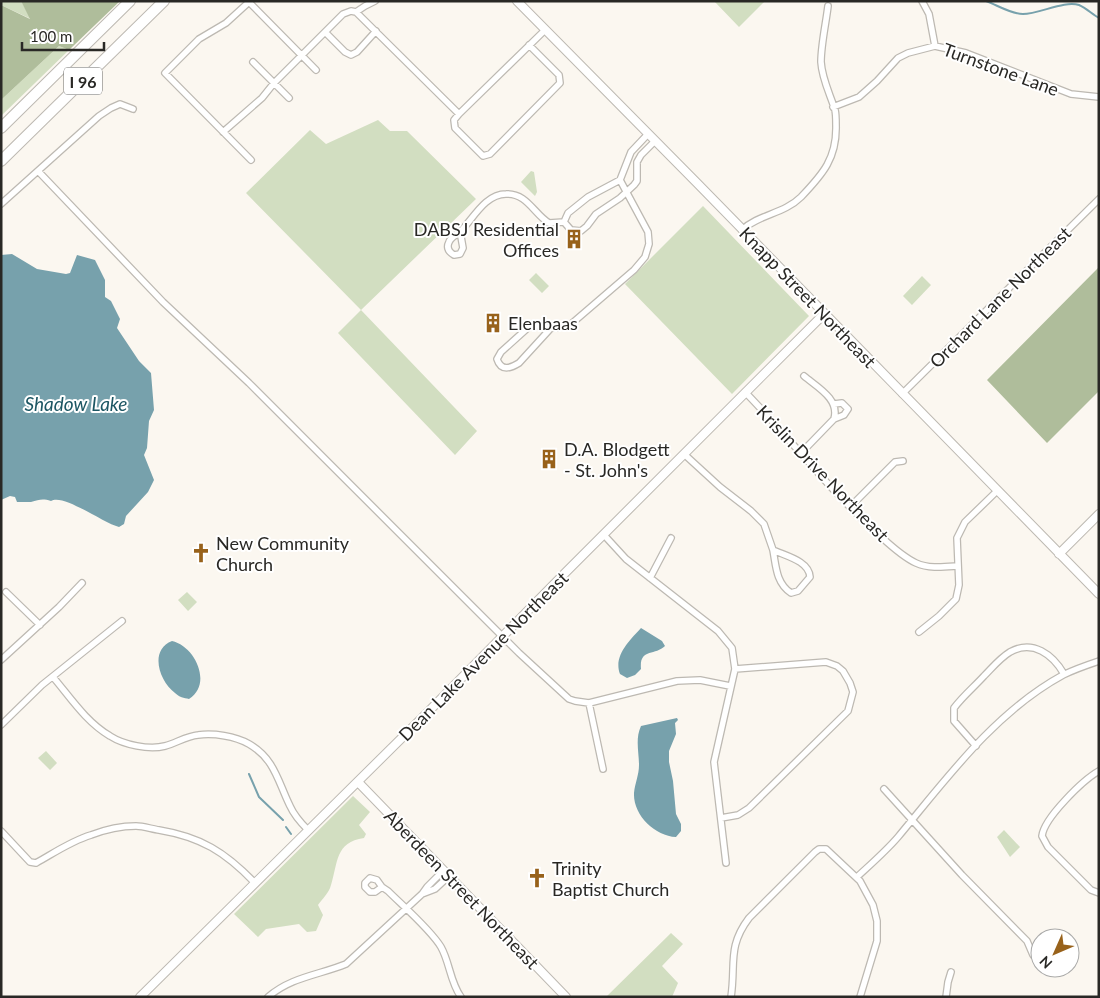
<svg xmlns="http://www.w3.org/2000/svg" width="1100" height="998" font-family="Lato,sans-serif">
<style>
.green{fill:#d2dec1}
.forest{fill:#afbd9b}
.water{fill:#77a1ac}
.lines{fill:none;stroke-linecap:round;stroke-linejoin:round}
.stream{stroke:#77a1ac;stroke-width:2}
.street-casing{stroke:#bdb9b2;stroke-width:8}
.secondary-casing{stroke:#bdb9b2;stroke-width:10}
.highway-casing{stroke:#bdb9b2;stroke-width:12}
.street{stroke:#fff;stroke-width:5.5}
.secondary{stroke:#fff;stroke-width:8}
.highway{stroke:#fff;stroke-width:10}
.labels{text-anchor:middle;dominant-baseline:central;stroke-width:4;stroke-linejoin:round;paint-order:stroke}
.shield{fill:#fff;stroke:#696866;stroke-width:1}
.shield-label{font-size:16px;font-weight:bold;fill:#292825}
.street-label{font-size:18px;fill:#292825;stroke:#fff}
.poi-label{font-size:18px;fill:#292825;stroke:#fff;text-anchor:start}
.water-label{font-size:19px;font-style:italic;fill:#1c5663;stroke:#fff}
</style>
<rect width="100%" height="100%" fill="#fbf7f0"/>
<path class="green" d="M1,1H21L31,19L1,5Z
M714,1H765L739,27Z
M59,46L69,50L1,116V100Z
M378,120L390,131H407L476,199L361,310L477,431L455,455L338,333L361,310L246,193L310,130L326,144Z
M531,171L534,172L537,192L535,196L521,182Z
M703,206L809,316L732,394L625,284Z
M536,273L549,286L542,293L529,280Z
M922,276L931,285L912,305L903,296Z
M187,592L197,602L188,611L178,600Z
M46,751L57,763L50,770L38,758Z
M353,796L370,812L359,825L366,834L364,838C335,842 338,863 331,885C329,893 322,899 318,905L323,915L316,931L307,932L299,924L266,929L258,937L234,914Z
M1004,830L1020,847L1010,857L997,837Z
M671,933L683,944L662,966L678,983L672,997H606Z"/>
<path class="forest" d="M21,1H120L69,50L59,46L1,100V5L30,19Z
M1099,267V391L1047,443L987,380Z"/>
<path class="water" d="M12,254L37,269L66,274L70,273L77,255L95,260L105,280V297L111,301L120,319L117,328L139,361L151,373L154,410L149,421L147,448L144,455L154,480L148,492L126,516L124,524L119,527C103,523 63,493 51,501C42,498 39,500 31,502C26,502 22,502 17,502L15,497L10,496L1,500V255Z
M641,628L662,641L665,646C655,656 639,648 641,669L635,675L627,678L620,674C613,656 630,640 641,628Z
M172,641C195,646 213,684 189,699C184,698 179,697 175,693C159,681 149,650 172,641Z
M677,718L678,720L675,723L676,734L669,751V762L673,781L676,814L681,824V831L676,837C655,836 633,815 634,793C635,783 639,775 639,765C639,752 635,739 641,726Z"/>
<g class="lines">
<path class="stream" d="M986,1C997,5 1011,14 1023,14C1039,14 1065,0 1079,5C1086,8 1092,14 1099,18
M249,774L259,797L283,820
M286,827L291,834"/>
<defs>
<path id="street" d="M248,1L316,70
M922,1L929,14L935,46
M249,2L226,23L199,39L165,73L251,160
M356,12L459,114L454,120L455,128L483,156L490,154L560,83L559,75L529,45
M325,32L345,52L351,55L357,52L376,31
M253,62L289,98
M833,107L859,97L877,81L898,58L908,53L935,46L966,53L1071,94L1099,97
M459,114L545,30
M223,132L262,98L274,83L343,14L351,11L356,12L365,6L375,1
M38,171L163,302L249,383L519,653L569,699L575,701L589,703L677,681L700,680L730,686
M1,204L99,116L111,108L120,104L133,109
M564,222L571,230L581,231L587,226L596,214L620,198L634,185L637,181V162L641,155L655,141
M564,222L568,213L588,197L620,180L631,152L648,134
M742,230C759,214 784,214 801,197C823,174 837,158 836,125C836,120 836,114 835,110C830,94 822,79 821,62C821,45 826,23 828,6
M460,231L463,248L460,254L454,255C449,252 446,248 449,242C451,237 456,235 460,232C473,219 485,194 506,194C527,193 534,214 549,223L564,222
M551,328L519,363C511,368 501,372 497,359L501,352L531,325L555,328L570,325L634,270L645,257L649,244L648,232L620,180
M745,392C790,438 829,490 877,533C888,543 901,556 916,563C929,569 944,567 958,566
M902,394L1099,199
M834,419L844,415L848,409L842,403L834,404
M802,452L834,419C840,399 817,387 804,376
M684,454L720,487L751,511L764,524L773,550
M850,507L895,462L903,461
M604,535L626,559L718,631L732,648L735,669L714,762L726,863
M773,550C786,556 809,561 810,577L798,591L791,593C776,583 776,566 773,550Z
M650,578L671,538
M6,592L40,625
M919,632L939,616L956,599L959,585L957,538L965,522L997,491
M1,660L59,607L82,583
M53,677C70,697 86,722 110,736C124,745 149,750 165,746C176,743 187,736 198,735C214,733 235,736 249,744C275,759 278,782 290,806C294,815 301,823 308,830
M589,703L603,769
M1,725L42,685L122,621
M976,746L954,721V708C963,696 974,687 984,676C992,668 1000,658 1010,652C1033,639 1053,655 1064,674
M1099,771C1083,780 1044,818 1042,836L1048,847L1091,890L1099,893
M884,789L962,875L1027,941L1033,955
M721,818L738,815L749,808L848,711L853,692L850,683L843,671L837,666L826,662L735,669
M1,831L30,862L36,863C54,853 71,841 91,835C104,830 122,826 136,826C143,826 152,829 159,830C201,837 225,852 254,882
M857,877C871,864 886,851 898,837C947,778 995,712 1063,675C1075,669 1087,665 1099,661
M382,887L375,892H370L365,887V883L370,878L377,880L382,887L388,891C402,905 431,930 441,947C450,963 450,982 461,997
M422,894L435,889L449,876
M268,997C291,977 319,975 346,964L422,894L427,887L444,870
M731,997C736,964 727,947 749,918L815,852L819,849H826L860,881L873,905L877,921V941L860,997
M946,997L948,982L951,972"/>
<path id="secondary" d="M517,1L697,183L1099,594
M1059,554L1099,514
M358,782L566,997
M140,997L427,713L566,572L824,314"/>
<path id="highway" d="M1,128L130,1
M1,161L164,1"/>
</defs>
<use href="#street" class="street-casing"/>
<use href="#secondary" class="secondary-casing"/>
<use href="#highway" class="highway-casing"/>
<use href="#street" class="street"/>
<use href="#secondary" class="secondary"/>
<use href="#highway" class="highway"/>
</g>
<defs>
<symbol id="building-bare" viewBox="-9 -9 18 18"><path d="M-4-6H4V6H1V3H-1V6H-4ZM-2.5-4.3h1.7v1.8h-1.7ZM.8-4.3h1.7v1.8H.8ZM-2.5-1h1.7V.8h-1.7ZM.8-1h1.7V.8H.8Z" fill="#98621b" stroke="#fff" stroke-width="2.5" paint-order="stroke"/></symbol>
<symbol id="church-bare" viewBox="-9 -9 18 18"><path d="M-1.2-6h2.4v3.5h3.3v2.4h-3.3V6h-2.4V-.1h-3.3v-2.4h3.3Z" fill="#98621b" stroke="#fff" stroke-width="2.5" paint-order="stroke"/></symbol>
</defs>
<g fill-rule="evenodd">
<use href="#building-bare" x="560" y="225" width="28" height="28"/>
<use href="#building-bare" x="479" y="309" width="28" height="28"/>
<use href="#building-bare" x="535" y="445" width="28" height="28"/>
<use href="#church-bare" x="187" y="539" width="28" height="28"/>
<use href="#church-bare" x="523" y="864" width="28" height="28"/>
</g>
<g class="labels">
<rect class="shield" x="64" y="67.5" width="38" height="27" rx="4"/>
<g class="shield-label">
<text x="83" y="81">I 96</text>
</g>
<g class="street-label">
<text transform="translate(1001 69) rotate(20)">Turnstone Lane</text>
<text transform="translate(808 297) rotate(46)">Knapp Street Northeast</text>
<text transform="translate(1000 297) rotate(-45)">Orchard Lane Northeast</text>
<text transform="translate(823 473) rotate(46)">Krislin Drive Northeast</text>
<text transform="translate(483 656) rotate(-45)">Dean Lake Avenue Northeast</text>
<text transform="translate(462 889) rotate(46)">Aberdeen Street Northeast</text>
</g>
<g class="poi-label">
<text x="559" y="229" text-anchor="end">DABSJ Residential<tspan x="559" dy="21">Offices</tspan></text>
<text x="508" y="323">Elenbaas</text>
<text x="564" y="449">D.A. Blodgett<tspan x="564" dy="21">- St. John's</tspan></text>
<text x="216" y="543">New Community<tspan x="216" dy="21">Church</tspan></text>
<text x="552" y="868">Trinity<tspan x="552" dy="21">Baptist Church</tspan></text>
</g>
<g class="water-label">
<text x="76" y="403">Shadow Lake</text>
</g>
</g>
<rect width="1100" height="998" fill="none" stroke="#292825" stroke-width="5"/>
<g transform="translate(1055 953) rotate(225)"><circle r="24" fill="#ffffff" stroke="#a9a9a8"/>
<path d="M0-4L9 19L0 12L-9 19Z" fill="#98621b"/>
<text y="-8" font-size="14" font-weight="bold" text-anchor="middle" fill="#292825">N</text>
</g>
<path d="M22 42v8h82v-8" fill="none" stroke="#292825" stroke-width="2.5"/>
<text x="30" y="42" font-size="15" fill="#292825" stroke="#ffffff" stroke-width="4" paint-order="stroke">100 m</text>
</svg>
